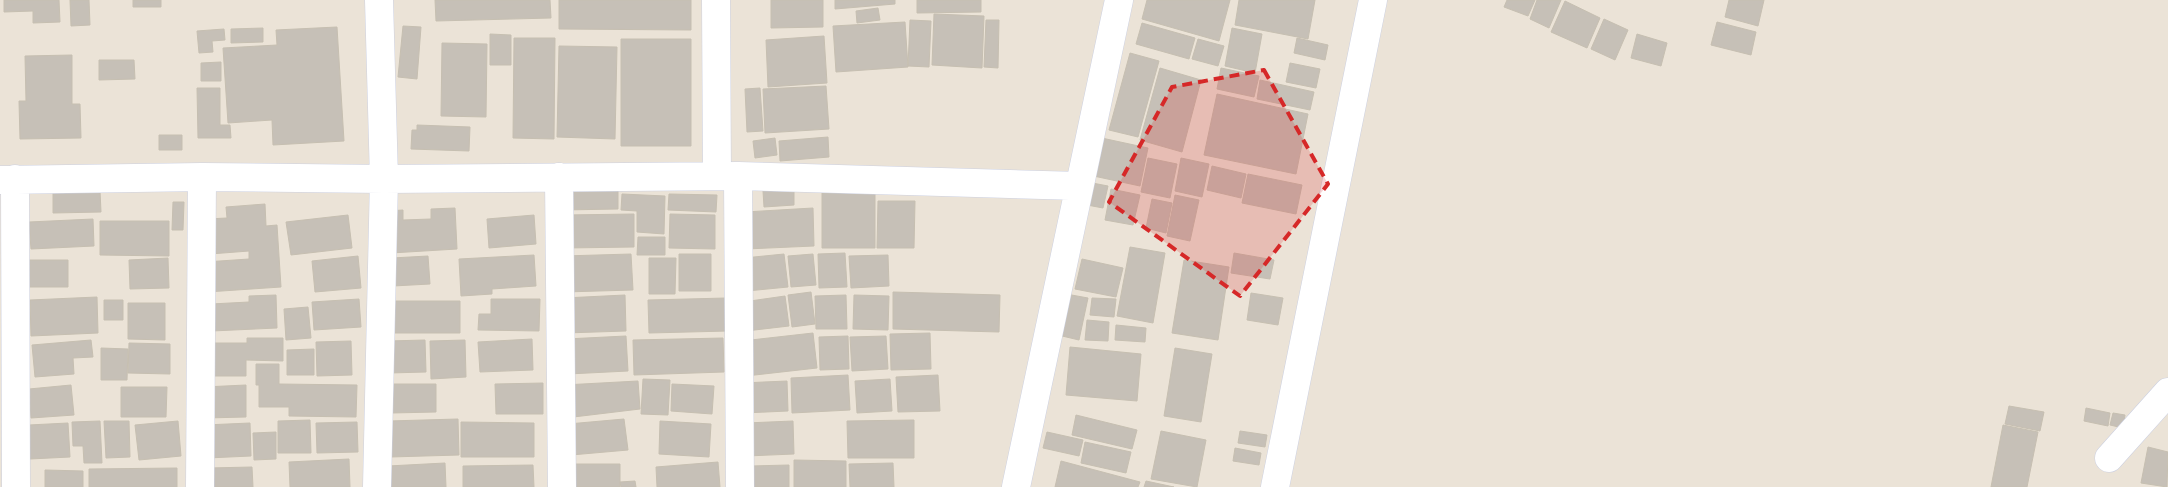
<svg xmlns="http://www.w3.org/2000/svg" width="2168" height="487" font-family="'IBM Plex Sans',sans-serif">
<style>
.building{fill:#c6c0b7;stroke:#c6bfb1}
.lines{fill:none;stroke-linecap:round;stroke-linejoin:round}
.minor-casing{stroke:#cdd1e1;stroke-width:29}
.minor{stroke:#fff;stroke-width:28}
.marked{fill:#d62828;fill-opacity:0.2;stroke:#d62828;stroke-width:4;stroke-dasharray:10 6;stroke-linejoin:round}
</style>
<rect width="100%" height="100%" fill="#ebe3d7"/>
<path class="building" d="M4,0H59L60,22L33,23V11L4,12Z
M70,0H89L90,25L71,26Z
M133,0H161V7H133Z
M435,0H550L551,18L436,21Z
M559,0H691V30L559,29Z
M771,0H823V27L771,28Z
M835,0H895V4L835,9Z
M917,0H981V12L917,13Z
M1147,0H1230L1219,41L1142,19Z
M1239,0H1315L1308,39L1235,25Z
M1507,0H1535L1528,16L1504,7Z
M1537,0H1561L1549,28L1530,19Z
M1729,0H1764L1758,26L1725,17Z
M1565,1L1600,18L1587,48L1551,32Z
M878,8L880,20L857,23L856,11Z
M934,14L984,16L982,68L932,65Z
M1604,19L1628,30L1615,60L1591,49Z
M910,20L931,21L929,67L908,66Z
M986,20H999L998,68L984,67Z
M905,22L908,67L836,72L833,26Z
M1717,22L1756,32L1751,55L1711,45Z
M1142,23L1195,38L1189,59L1136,44Z
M403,26L421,27L417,79L398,77Z
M337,27L344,141L273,145L272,120L228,123L223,48L277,45L276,30Z
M263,28V42L231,43V29Z
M1232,28L1262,34L1255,73L1225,66Z
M224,29L225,40L212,41L213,52L199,53L197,31Z
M490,34L511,35V65H490Z
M1637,34L1667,43L1661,66L1631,58Z
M824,36L827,83L768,87L766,40Z
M514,38H555L554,139L513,138Z
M1297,38L1328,45L1325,60L1294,53Z
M621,39H691V146H621Z
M1198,39L1224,46L1218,66L1192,59Z
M442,43L487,44L486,117L441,116Z
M559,46L617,47L615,139L557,137Z
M1130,53L1159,61L1138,137L1109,130Z
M72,55V104H80L81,138L20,139L19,101H26L25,56Z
M99,60H134L135,79L99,80Z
M221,62V81H201V63Z
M1290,63L1320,69L1316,88L1286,82Z
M1160,68L1201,80L1182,152L1140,140Z
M1221,68L1259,76L1254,97L1217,89Z
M1260,80L1314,92L1310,110L1257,99Z
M826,86L829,129L765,133L763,89Z
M197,88H220V125H230L231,138H198Z
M760,88L763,131L747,132L745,89Z
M1217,94L1308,114L1296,174L1204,155Z
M417,125L470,127L469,151L411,149L412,130H417Z
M159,135H182V150H159Z
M828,137L829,157L780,161L779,141Z
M1097,137L1148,148L1140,186L1089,175Z
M775,138L777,155L755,158L753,141Z
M1148,158L1177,164L1170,198L1141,192Z
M1181,158L1209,164L1202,197L1175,191Z
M1212,166L1246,174L1241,198L1207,190Z
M1248,174L1302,185L1296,214L1242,203Z
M1087,182L1108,186L1103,208L1082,204Z
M618,188V209L562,210V189Z
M1111,189L1140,195L1133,225L1105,220Z
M794,190V205L764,207L763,191Z
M53,191H100L101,212L53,213Z
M822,193H875V248H822Z
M622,194L665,196L664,234L637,232V211L621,210Z
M669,194L717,195L716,212L668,210Z
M1175,195L1199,200L1190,241L1167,236Z
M1152,199L1172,203L1166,233L1146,228Z
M878,201H915L914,248H877Z
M173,202H184L183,230H172Z
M265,204L266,226L277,225L281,287L207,292L205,262L249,259V251L210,254L207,219L227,218L226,207Z
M455,208L457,249L391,253L388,211L403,210V220L431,219V209Z
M813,208L814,246L746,249L745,212Z
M634,214V247L565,248V215Z
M670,214L715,215V249L669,248Z
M348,215L352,248L291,255L286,222Z
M534,215L536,244L489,248L487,219Z
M93,219L94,246L31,249L29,222Z
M100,221H169V256L100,255Z
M638,237H665V255H637Z
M1130,247L1165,253L1153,323L1117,316Z
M845,253L847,287L819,288L818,254Z
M1234,253L1274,260L1270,279L1231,273Z
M631,254L633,290L564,292L563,256Z
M679,254H711V291H679Z
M784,254L788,287L747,291L744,258Z
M813,254L816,285L791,287L788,256Z
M534,255L536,286L492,289V294L461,296L459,259Z
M888,255L889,286L851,288L849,256Z
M358,256L361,288L315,292L312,261Z
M428,256L430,284L393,286L392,258Z
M168,258L169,288L130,289L129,260Z
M649,258H676L675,294H649Z
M1082,259L1123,268L1116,297L1075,289Z
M29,260H68V287H29Z
M1184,260L1229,267L1218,340L1172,333Z
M811,292L815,324L792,327L788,295Z
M893,292L1000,295L999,332L893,329Z
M1251,293L1283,298L1278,325L1247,320Z
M1066,294L1088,298L1079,340L1058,335Z
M276,295L277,328L212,331L211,304L249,302V296Z
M625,295L626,331L565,333L564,298Z
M846,295L847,329H816L815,296Z
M854,295L889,296L888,330L853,329Z
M785,296L789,326L746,331L743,302Z
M97,297L98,333L31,336L30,300Z
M726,298L728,331L649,333L648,300Z
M1092,298L1116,299L1114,317L1090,315Z
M359,299L361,327L314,330L312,302Z
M491,299H540L539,331L478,330L479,314H491Z
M104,300H123V320H104Z
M386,301H460V333H385Z
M128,303H165V340L128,339Z
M308,307L311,338L286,340L284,309Z
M1087,320L1109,322L1108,341L1085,340Z
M1116,325L1146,328L1145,342L1115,340Z
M813,333L817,368L746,376L742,341Z
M930,333L931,369L891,370L890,334Z
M626,336L628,371L568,374L566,339Z
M848,336L849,369L820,370L819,337Z
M886,336L888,369L852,371L850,337Z
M247,338H283V361L246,360V376H204V343H247Z
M723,338L724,372L634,375L633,340Z
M532,339L533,370L480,372L478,342Z
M91,340L93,357L73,358L74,374L35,377L32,345Z
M425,340L426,372L389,373L388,341Z
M465,340L466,377L431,379L430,341Z
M351,341L352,375L317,376L316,342Z
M129,343L170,344V374L128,373Z
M1070,347L1141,354L1137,401L1066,395Z
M101,348L128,349L127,380H101Z
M1175,348L1212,354L1201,422L1164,416Z
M314,349V375H287V350Z
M256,364H279V384L357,385L356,417L289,416V407H259V385H256Z
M848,375L850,410L792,413L791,378Z
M938,375L940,411L898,412L896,377Z
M643,379L670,380L668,415L641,414Z
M890,379L892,411L857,413L855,381Z
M638,381L640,409L565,418L564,385Z
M787,381L788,411L744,413L742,383Z
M543,383V414H496L495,384Z
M391,384H436V412L391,413Z
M672,384L714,386L712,414L671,411Z
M71,385L74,415L31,418L29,389Z
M246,385V417L205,418L204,387Z
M121,387H167L166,417H121Z
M2009,406L2044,412L2040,431L2005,424Z
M2086,408L2110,413L2108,426L2084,421Z
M2113,413L2125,415L2123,428L2110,425Z
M1076,415L1137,430L1132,449L1072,435Z
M458,419L459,455L390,457L389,421Z
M624,419L628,450L571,455L568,424Z
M310,420L311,453H278V421Z
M914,420V458H848L847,421Z
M100,421L102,463H84L83,446H73L72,422Z
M104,421H129L130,457L106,458Z
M178,421L181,456L139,460L135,425Z
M660,421L711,424L709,457L659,454Z
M793,421L794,454L747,456L746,423Z
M357,422L358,452L317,453L316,423Z
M461,422L534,423V457H461Z
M68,423L70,457L30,459L29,425Z
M250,423L251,456L207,458L205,425Z
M2003,425L2038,432L2027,487H1991Z
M1161,431L1206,440L1197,487L1151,479Z
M1240,431L1267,435L1265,447L1238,443Z
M276,432V459L254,460L253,433Z
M1047,432L1083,440L1079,456L1043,448Z
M1085,442L1131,452L1126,473L1081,463Z
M2148,447L2168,452L2167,487L2141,483Z
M1235,448L1261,453L1259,465L1233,461Z
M349,459L350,487H290L289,462Z
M794,460L846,461V487H794Z
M1061,461L1140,482L1138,487H1055Z
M718,462L720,487H657L656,467Z
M445,463L446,487H388V466Z
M893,463L894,487H850L849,464Z
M569,464H620V487H569Z
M533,465L534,487H463V466Z
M789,465V487H751L750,466Z
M252,467L253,487H209V468Z
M177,468V487H89V469Z
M45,470L83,471V487H45Z
M635,481L636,487H621L620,482Z
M1146,481L1174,487H1144Z"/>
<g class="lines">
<defs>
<path id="minor" d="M716,0L717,176
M738,176L740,487
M559,177L562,487
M15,179L16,487
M0,180L202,177L384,179L738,176L1079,186
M2109,458L2168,392
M200,487L202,177
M377,487L384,179L379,0
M1016,487L1119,0
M1275,487L1373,0"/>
</defs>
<use href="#minor" class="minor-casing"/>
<use href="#minor" class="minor"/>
</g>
<path class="marked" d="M1264,70L1328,184L1240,296L1109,202L1172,87Z"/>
</svg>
